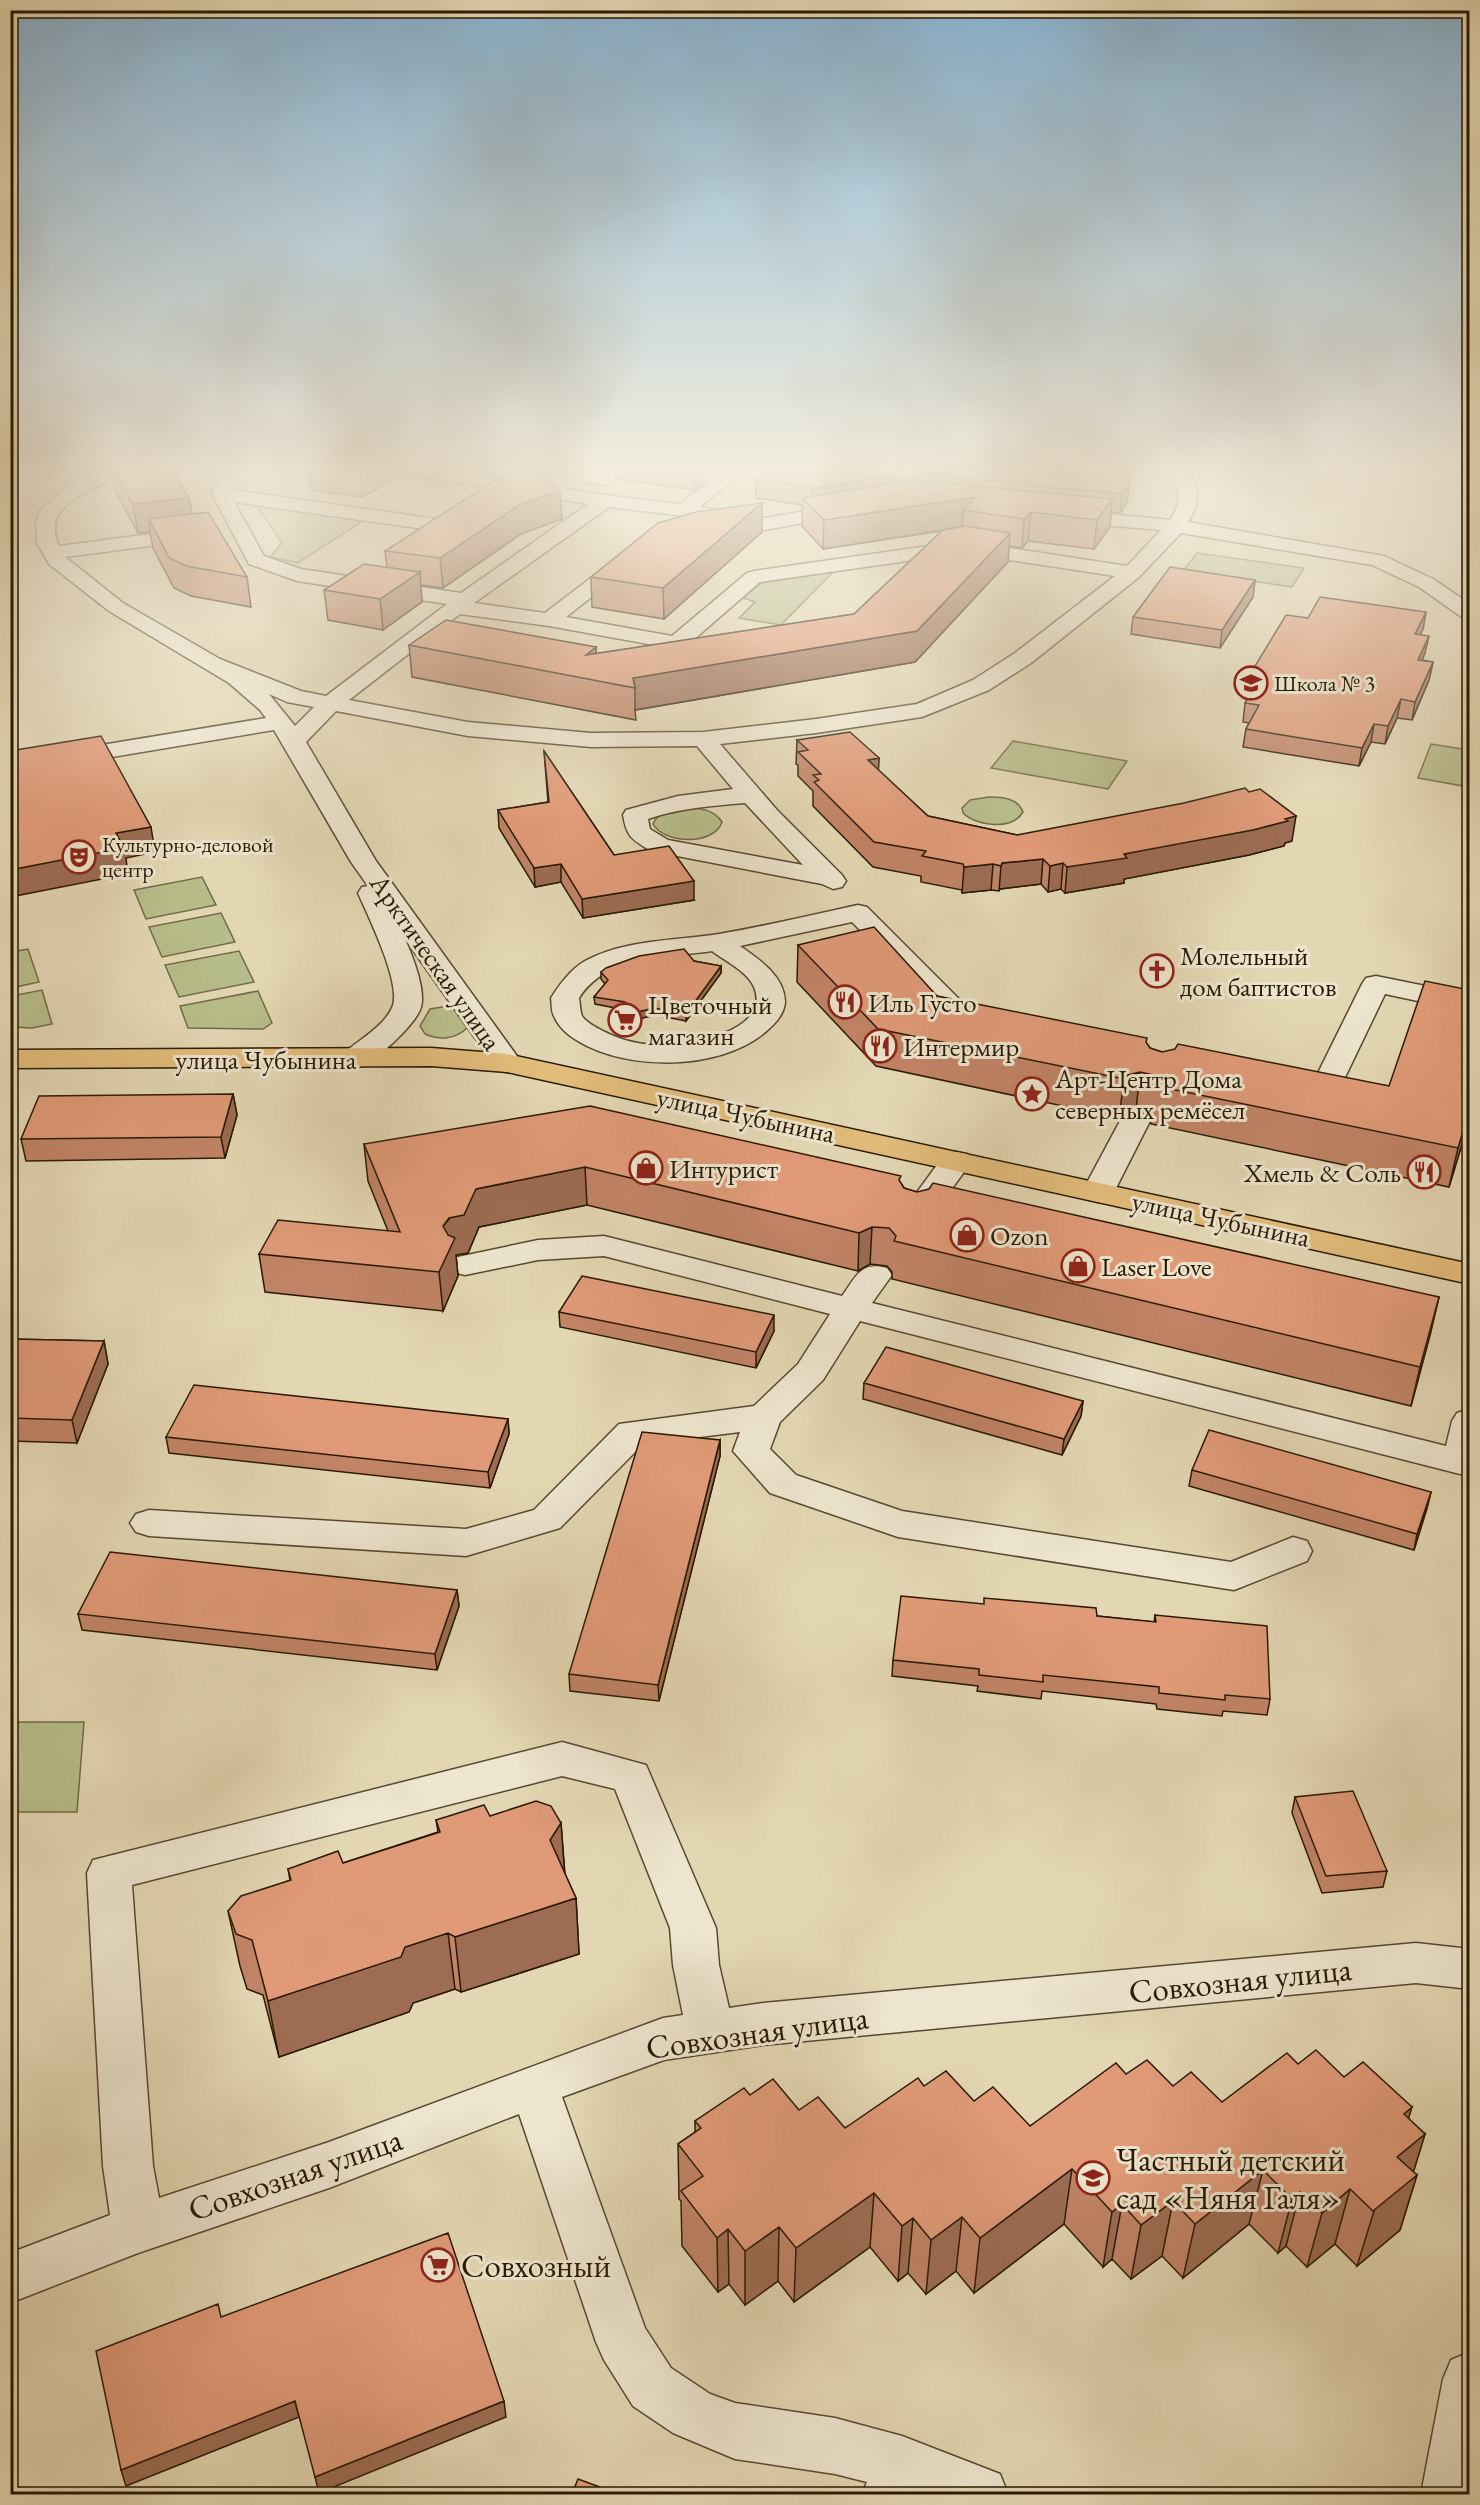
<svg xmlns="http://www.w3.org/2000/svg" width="1480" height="2505" font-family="'EB Garamond',serif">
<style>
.green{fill:#b7bd8a;stroke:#706b47;stroke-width:1.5}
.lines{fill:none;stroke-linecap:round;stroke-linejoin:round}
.minor-casing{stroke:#584830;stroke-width:3}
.major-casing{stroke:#291904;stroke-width:3}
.minor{fill:#ede5ce;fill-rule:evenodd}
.major{fill:#e2bc7a;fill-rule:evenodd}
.wall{fill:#c18466;stroke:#291904;stroke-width:1.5}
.shaded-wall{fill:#9d6c53;stroke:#291904;stroke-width:1.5}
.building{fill:#e09a77;stroke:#291904;stroke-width:1.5}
.labels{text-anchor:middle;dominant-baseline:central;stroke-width:6;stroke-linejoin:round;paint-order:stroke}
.far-poi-label{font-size:22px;fill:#291904;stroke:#ede5ce;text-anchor:start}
.poi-label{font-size:27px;fill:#291904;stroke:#ede5ce;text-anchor:start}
.street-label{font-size:27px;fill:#291904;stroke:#ede5ce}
.near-street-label{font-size:33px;fill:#291904;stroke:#ede5ce}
.near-poi-label{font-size:33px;fill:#291904;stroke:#ede5ce;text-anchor:start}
</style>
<rect width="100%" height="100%" fill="#e3d7b3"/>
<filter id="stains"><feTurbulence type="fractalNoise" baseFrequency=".00333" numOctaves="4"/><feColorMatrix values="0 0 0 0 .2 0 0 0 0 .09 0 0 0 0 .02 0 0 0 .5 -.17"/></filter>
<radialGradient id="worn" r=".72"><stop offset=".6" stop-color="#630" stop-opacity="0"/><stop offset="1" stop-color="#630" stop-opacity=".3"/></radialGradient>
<path class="green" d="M254,502L366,519L298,563L270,557L282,543Z
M1197,553L1304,568L1292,587L1183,571Z
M838,567L781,625L739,618L755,602L743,598L766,578Z
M1013,741L1127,761L1108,789L991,768Z
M1431,744L1462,749L1464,758L1469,762V787L1418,778Z
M989,797C1002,797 1018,798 1023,812C1012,831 976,826 963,813L962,808L970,800Z
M686,808C699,808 714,809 722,822C714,846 664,844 653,824C658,811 673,810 686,808Z
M202,877L216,905L146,919L134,890Z
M221,913L235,942L162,957L149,927Z
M28,949L39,982L11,988V952Z
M239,951L254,982L179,997L165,965Z
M42,990L52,1024L32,1028L11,1027V996Z
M258,991L272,1023L263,1029L188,1028L180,1006Z
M454,1005L466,1023L467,1028C455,1040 439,1040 425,1034L420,1026L430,1009Z
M11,1722H84L77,1812H11Z"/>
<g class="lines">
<defs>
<path id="minor" d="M93,471H115C98,496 39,499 59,546L196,528L203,530L206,534L203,538L196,540L65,557L123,603L220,659L301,691L326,696L447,604L297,581L249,564L212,494L214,485L239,471H261L233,490L430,518L437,520L449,531C440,543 421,558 406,554L403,550L427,531L424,529L234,502L264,556L301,569L461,593L588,504L414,476L408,475L405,471H465L464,473L605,495L680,504L724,471H744L700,507L765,518L845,504L852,506L855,510L852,514L765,530L684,516L609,507L474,603L545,613L621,555H635L638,559L635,563L566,617L672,636L747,573L754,571L963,541L1127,566L1161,530L1067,522L1060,520L1057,516L1060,512L1067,510L1170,520C1184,499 1179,489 1167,471H1186C1202,486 1199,505 1188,522L1384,556L1433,579L1470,604V620L1463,618L1419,587L1372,565L1181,533L1139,577L1031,663L989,690L922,717L816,733L720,744L777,810L842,875L846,881L842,887L833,889L822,884L651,851C632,839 627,838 623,815L626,810L678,796L733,789L697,746L591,747L468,736L336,711L306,742L376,861L522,1063L517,1069L507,1072L497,1069L405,939C412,955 426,989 421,1007C417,1023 377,1060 362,1066C355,1068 350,1067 344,1065L339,1059L344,1053C359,1040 383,1027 392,1008C403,986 368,916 358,893L362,887L368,886L351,862L274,730L10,774V760L266,718L260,710L229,683L109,611L49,564L37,543L36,521L40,511L67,486ZM963,553L1115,576L1015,653L973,680L917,704L816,719L703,732L591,733L468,722L349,700L460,614L549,626L676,649L684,648L760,582ZM269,694L287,702L314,707L295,726ZM745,803L803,865L668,840L650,829L648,819C679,808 712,806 745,803Z
M553,471L599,473L622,471L610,483L603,485L555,477L552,473Z
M858,905L867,907L961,1001L989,1008L993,1014L989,1020L979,1023L941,1013L852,922L740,946C759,959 784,976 785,1001C785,1010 779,1019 773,1025C731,1069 640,1072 587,1046C574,1039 560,1031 554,1016C551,1011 552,1004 551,998C560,984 570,970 585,961C626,939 674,941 719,934C766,926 812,915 858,905ZM712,951C725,961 747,971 754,987C773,1033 683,1047 654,1045C635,1044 618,1039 601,1030C595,1027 586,1022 582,1016C580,1011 580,1003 579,998C607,954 666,958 712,951Z
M1376,976L1470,995V1012L1385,994L1337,1094L1326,1097L1285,1088L1281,1082L1285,1076L1296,1073L1316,1077L1362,984L1366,978Z
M1135,1112L1146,1115L1150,1121L1114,1192L1109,1199L1098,1202L1087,1199L1082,1192L1120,1121L1124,1115Z
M956,1152L967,1154L972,1161L926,1224L915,1227L904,1224L899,1217L904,1210L945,1154Z
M604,1236L842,1296C856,1277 860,1261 887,1268L892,1275L872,1303L1446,1446L1452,1421L1457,1413L1470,1409V1472L1460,1474L860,1321L823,1380L780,1422L770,1449L796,1475L902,1511L1231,1562L1293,1537L1307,1541L1312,1551L1307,1561L1234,1590L898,1537L770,1493L733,1451L740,1432L643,1444L560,1528L466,1556L149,1536L136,1532L130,1523L136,1514L149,1510L466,1529L534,1510L619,1424L754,1406L798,1364L830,1314L604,1256L538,1260L465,1275L453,1272L448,1265L453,1258L538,1240Z
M562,1742L646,1765L716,1928L719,1965L729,2008L763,2003L1416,1943L1470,1949V1989L1416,1983L763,2045L664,2060L562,2097L645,2328L671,2368L710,2394L735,2403L835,2418L902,2436L1000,2474L1008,2494H862L867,2482L835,2474L735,2459L673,2433L633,2406L604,2360L596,2342L519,2114L329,2188L138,2253L10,2303V2253L110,2215L103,2166L87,1873L93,1860ZM562,1776L615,1789L670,1928L673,1965L683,2015L663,2018L329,2142L159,2198L153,2166L132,1885Z
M1470,2352V2494H1421L1443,2379L1451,2360Z"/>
<path id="major" d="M431,1048L507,1054L1470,1264V1284L507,1072L431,1066L10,1068V1050Z"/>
</defs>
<use href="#minor" class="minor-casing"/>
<use href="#major" class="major-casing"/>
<use href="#minor" class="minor"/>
<use href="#major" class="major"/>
</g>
<path class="wall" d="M112,471H172L189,498L192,514L247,577L251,607L191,596L174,588L153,548L150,532L138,533L115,490Z
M309,471H404V473L363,497L311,490Z
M616,471H704V483L695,490L617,479Z
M772,471H1129L1127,503L1120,513L1111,512L1110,527L1094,549L1028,541L1022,548L1009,546L1008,562L915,662L635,710L636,720L412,677L409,645L596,647V654L854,614L942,531L823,549L802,526V505L756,498V479Z
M1453,471H1470V483L1452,481Z
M560,491L562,519L521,534L443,588L421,585L422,602L383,630L328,620L324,590L387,567L385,551Z
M762,532L664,619L592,607L591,577Z
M1255,580L1253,597L1220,648L1131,634L1133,617Z
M1426,612L1423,629L1420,635L1425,653L1422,660L1433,662L1429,680L1412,720L1397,718L1385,744L1371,742L1359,766L1243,747L1246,729L1249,723L1243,722L1245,703L1251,694H1247L1249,676L1308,618Z
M797,740L879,758L878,770L928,816L1017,835L1292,841L1285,843L1284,846L1249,855L1124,879V883L1065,893L1061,889L1048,892L1041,884L1000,889L999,891L991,890L962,893V890L921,882V876L873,867L813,806V791L798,776V765L796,764Z
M544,751L614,855L694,900L583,918L561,882L535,887L499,828L498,810L548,802Z
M798,945L937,996L1146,1043L1150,1048L1162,1052L1389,1086L1470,990V1118L1449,1187L1151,1124V1119L1148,1114L1136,1110L1123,1113L1119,1118L876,1066L797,982Z
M694,961L721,966V973L686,1021L655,1015L634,1020L626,1010L595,1004L594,997L605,984L601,979V972Z
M233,1094L237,1115L225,1158L26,1161L21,1139Z
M364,1144L900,1182L904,1188L917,1192L1439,1297L1430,1335L1411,1406L892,1279V1272L887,1266L870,1264L858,1271L587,1205L479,1227L468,1253L456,1255L458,1276L443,1311L265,1292L259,1254L388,1231L368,1181Z
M559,1312L774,1331L756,1368L560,1327Z
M10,1339L104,1341L108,1364L77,1443L10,1441Z
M864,1383L1083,1401L1081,1416L1062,1455L863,1399Z
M508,1419L509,1434L490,1488L169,1453L166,1437Z
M720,1440V1456L659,1701L570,1691L569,1674Z
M1192,1470L1431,1492L1427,1508L1414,1550L1189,1486Z
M457,1590L459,1606L437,1670L82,1630L78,1614Z
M1155,1615L1270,1699L1267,1715L1223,1711L1222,1716L1157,1709L1156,1704L1042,1691L1041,1699L977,1691L978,1686L892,1676L893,1660L1097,1616L1154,1622Z
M1295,1797L1387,1871L1383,1887L1322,1893L1292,1813Z
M490,1816L561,1823L565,1874L576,1898L579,1954L461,1992L455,1989L413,2003L409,2012L279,2057L263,1995L247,1989L240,1966L228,1911L290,1880L288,1869L343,1863L438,1832L436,1820Z
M1298,2064L1344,2077L1409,2119L1425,2134L1413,2172L1417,2175L1400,2230L1357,2266L1335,2244L1307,2267L1286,2246L1278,2253L1249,2224L1183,2278L1162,2256L1131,2279L1112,2259L1103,2267L1064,2224L974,2293L956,2271L926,2294L908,2273L898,2281L870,2247L794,2302L778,2281L745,2305L729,2284L718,2292L682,2246L681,2201L679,2199L678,2144L695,2132V2121L750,2095L799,2110L845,2128L924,2086L974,2101L1030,2126L1126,2074L1173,2086L1222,2102Z"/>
<path class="shaded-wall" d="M360,471H404V473L363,497Z
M695,471H704V483L695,490Z
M892,476V495L811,508L812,489Z
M1129,484L1127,503L1120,513L1122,494Z
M560,491L562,519L521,534L443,588L440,558L519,505Z
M976,497L963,510L962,527L823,549L824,520Z
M189,498L194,527L149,519L150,532L138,533L133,504Z
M1112,499L1110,527L1094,549L1097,520Z
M762,503V532L664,619L663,588Z
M1031,512L1028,541L1022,548L1024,519Z
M1010,533L1008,562L915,662L635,710V688L633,678L917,631Z
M420,572L422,602L383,630L380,599Z
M1255,580L1253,597L1220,648L1222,630Z
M1426,612L1423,629L1412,651L1415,634Z
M1429,636L1425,653L1415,677L1418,660Z
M596,647L597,678L586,655Z
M1433,662L1429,680L1412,720L1415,702Z
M1401,699L1397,718L1385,744L1388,726Z
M1374,724L1371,742L1359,766L1362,748Z
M879,758L878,783L868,760Z
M1296,816L1292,841L1285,843L1284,846L1249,855L1124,879V883L1065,893L1067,867Z
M151,827L155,852L126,858L128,874L10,897V870L116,833Z
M1043,859L1041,884L1000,889L999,891L1001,866L1002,863Z
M1063,863L1061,889L1048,892L1050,866Z
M561,864V882L535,887L534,868Z
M993,864L991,890L962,893L964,867Z
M694,881V900L583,918L582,899Z
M721,966V973L686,1021V1014Z
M654,1008L655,1015L634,1020L633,1013Z
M1140,1072L1136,1110L1123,1113L1119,1118L1124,1079L1128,1075Z
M233,1094L237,1115L225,1158L221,1137Z
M1470,1108V1118L1449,1187L1458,1148Z
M585,1167L587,1205L479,1227L468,1253L456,1255L458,1276L443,1311L439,1272L443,1226L476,1189Z
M872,1227L870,1264L858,1271L859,1233Z
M1439,1297L1430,1335L1411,1406L1420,1367Z
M774,1315V1331L756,1368V1352Z
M104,1341L108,1364L77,1443L72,1420Z
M1083,1401L1081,1416L1062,1455L1064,1439Z
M508,1419L509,1434L490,1488L488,1472Z
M720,1440V1456L659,1701L658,1685Z
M1431,1492L1427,1508L1414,1550L1417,1534Z
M457,1590L459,1606L437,1670L435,1654Z
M561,1823L565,1879L550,1840Z
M576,1898L579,1954L461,1992L455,1937Z
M448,1933L455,1989L413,2003L409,2012L279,2057L268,2001L405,1947Z
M1412,2107L1397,2157L1425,2134L1411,2180L1417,2175L1400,2230L1357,2266L1404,2114Z
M1072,2169L1064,2224L974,2293L980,2238Z
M1263,2170L1249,2224L1183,2278L1195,2224Z
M1350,2189L1335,2244L1307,2267L1322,2213Z
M1300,2192L1286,2246L1278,2253L1292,2199Z
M874,2193L870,2247L794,2302L796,2248Z
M1173,2201L1162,2256L1131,2279L1141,2225Z
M1122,2204L1112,2259L1103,2267L1112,2212Z
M962,2217L956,2271L926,2294L931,2240Z
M913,2218L908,2273L898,2281L902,2226Z
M779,2227L778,2281L745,2305V2251Z
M728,2229L729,2284L718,2292L717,2238Z
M295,2401L299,2417L126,2486L121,2470Z
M504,2401L506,2417L319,2493L315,2477Z"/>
<path class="building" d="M115,471H172L189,498L133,504Z
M509,471H537L560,491L519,505L440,558L385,551Z
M772,471H1129V484L1122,494L932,475L892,476L812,489L817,488L756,479Z
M932,482L1112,499L1097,520L1031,512L1024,519L963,510L976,497L824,520L802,498L893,483Z
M762,503L663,588L591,577L658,523L696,512Z
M208,512L247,577L186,566L169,558L149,519Z
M965,526L1010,533L917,631L633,678L635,688L409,645L446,620L596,647L586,655L854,614L943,530Z
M364,564L420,572L380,599L324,590Z
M1170,567L1255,580L1222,630L1133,617Z
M1320,597L1426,612L1415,634L1429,636L1418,660L1433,662L1415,702L1401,699L1388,726L1374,724L1362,748L1246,729L1259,705L1245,703L1261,677L1249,676L1286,615L1308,618Z
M850,732L879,758L868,760L928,816L1017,835L1184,803L1245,788L1249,792L1260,789L1296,816L1285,819L1288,821L1253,830L1124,854L1127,858L1067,867L1063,863L1050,866L1043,859L1002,863L1001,866L993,864L964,867L963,864L922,856L926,851L874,842L814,782L819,780L813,775L821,774L798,752L808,750L797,740Z
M101,736L151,827L116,833L124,848L10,870V751Z
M544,751L614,855L669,846L694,881L582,899L561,864L534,868L498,810L549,802Z
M874,927L937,996L1147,1038L1146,1042L1150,1048L1162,1052L1175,1049L1178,1044L1389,1086L1425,981L1470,990V1108L1458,1148L1156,1086L1157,1081L1153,1075L1140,1072L1128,1075L1124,1079L878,1029L798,945Z
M684,949L694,961L721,966L686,1014L654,1008L633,1013L625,1002L594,997L608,980L601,972L606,968L639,956Z
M233,1094L221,1137L21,1139L39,1096Z
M590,1106L901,1176L899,1180L904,1188L917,1192L929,1189L933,1183L1439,1297L1420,1367L894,1241L896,1236L889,1228L872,1227L859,1233L585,1167L476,1189L464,1215L449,1218L443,1226L448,1235L455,1238L439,1272L259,1254L278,1220L400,1232L364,1144Z
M582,1276L774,1315L756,1352L559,1312Z
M10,1339L104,1341L72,1420L10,1418Z
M886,1347L1083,1401L1064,1439L864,1383Z
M194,1385L508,1419L488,1472L166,1437Z
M1209,1430L1431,1492L1417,1534L1192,1470Z
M642,1432L720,1440L658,1685L569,1674Z
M110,1552L457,1590L435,1654L78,1614Z
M901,1596L984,1604V1598L1096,1608L1097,1616L1156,1622L1155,1615L1267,1626L1270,1699L1225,1695V1700L1159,1693V1687L1043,1675V1682L979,1675V1669L893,1660Z
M1353,1791L1387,1871L1326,1876L1295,1797Z
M536,1801L551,1806L561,1823L550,1840L576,1898L455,1937L448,1933L405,1947L401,1957L268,2001L252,1940L236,1934L228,1911L241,1896L291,1880L288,1869L338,1851L343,1863L440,1832L436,1820L484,1805L490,1816Z
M1316,2050L1344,2077L1363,2062L1412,2107L1404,2114L1425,2134L1397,2157L1417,2175L1373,2211L1350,2189L1322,2213L1300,2192L1292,2199L1263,2170L1195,2224L1173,2201L1141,2225L1122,2204L1112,2212L1072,2169L980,2238L962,2217L931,2240L913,2218L902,2226L874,2193L796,2248L779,2227L745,2251L728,2229L717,2238L681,2191L703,2176L678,2144L701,2128L695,2121L744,2088L750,2095L773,2079L799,2110L818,2097L845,2128L918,2078L924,2086L946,2071L974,2101L993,2087L1030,2126L1116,2063L1126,2074L1147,2060L1173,2086L1191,2072L1222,2102L1287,2053L1298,2064Z
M448,2233L504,2401L315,2477L295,2401L121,2470L96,2351L218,2304L221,2317Z
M578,2479L619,2494H572Z"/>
<linearGradient id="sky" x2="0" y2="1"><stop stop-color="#88b5d4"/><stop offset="0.57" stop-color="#f2eddd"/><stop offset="1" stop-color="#f2eddd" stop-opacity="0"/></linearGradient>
<rect width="1480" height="822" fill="url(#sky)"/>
<defs>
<symbol id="school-ring" viewBox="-11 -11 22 22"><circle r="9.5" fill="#ede5ce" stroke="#8f2418" stroke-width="1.5"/><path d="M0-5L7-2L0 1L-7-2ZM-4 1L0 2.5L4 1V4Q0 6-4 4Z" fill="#8f2418"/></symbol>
<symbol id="theatre-ring" viewBox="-11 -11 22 22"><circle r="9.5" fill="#ede5ce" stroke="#8f2418" stroke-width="1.5"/><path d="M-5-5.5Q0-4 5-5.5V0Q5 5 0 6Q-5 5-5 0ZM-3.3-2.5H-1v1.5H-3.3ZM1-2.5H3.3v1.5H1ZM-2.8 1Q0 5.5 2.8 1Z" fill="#8f2418"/></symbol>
<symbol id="church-ring" viewBox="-11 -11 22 22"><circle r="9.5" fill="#ede5ce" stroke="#8f2418" stroke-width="1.5"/><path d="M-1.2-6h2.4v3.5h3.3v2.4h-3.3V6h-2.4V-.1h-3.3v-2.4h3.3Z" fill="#8f2418"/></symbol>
<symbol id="restaurant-ring" viewBox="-11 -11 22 22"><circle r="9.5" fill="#ede5ce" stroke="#8f2418" stroke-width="1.5"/><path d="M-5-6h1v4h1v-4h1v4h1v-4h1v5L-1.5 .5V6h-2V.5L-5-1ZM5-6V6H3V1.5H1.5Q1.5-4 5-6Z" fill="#8f2418"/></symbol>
<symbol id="supermarket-ring" viewBox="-11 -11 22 22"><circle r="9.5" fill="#ede5ce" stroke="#8f2418" stroke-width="1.5"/><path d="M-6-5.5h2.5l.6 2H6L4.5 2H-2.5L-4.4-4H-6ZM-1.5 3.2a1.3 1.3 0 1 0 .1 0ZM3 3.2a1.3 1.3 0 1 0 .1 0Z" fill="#8f2418"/></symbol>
<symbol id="sight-ring" viewBox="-11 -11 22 22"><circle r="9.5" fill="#ede5ce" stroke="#8f2418" stroke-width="1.5"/><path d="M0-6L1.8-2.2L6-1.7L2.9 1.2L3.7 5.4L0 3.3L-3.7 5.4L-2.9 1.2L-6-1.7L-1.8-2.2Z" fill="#8f2418"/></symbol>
<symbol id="shop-ring" viewBox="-11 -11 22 22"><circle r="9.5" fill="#ede5ce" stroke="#8f2418" stroke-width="1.5"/><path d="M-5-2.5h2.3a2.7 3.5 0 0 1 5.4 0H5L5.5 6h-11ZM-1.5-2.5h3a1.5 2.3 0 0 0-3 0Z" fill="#8f2418"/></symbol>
</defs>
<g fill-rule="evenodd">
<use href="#school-ring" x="1232" y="664" width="38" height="38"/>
<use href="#theatre-ring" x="60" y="838" width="38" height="38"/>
<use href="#church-ring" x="1138" y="952" width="38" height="38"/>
<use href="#restaurant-ring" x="826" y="983" width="38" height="38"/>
<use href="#supermarket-ring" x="606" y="1001" width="38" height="38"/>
<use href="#restaurant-ring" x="861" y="1027" width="38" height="38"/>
<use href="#sight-ring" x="1013" y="1075" width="38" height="38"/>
<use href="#shop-ring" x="627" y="1149" width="38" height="38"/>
<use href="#restaurant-ring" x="1405" y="1153" width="38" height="38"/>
<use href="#shop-ring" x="948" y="1216" width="38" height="38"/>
<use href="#shop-ring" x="1059" y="1247" width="38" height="38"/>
<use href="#school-ring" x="1074" y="2159" width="38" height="38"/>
<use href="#supermarket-ring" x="419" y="2246" width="38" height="38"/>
</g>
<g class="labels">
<g class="far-poi-label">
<text x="1274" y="683">Школа № 3</text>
<text x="102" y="844">Культурно-деловой<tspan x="102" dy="25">центр</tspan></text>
</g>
<g class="poi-label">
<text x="1180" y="955">Молельный<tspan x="1180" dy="31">дом баптистов</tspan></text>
<text x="868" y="1002">Иль Густо</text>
<text x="648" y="1004">Цветочный<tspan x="648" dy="31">магазин</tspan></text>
<text x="903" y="1046">Интермир</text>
<text x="1055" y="1078">Арт-Центр Дома<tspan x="1055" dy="31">северных ремёсел</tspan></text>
<text x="669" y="1168">Интурист</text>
<text x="1401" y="1172" text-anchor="end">Хмель &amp; Соль</text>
<text x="990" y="1235">Ozon</text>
<text x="1101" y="1266">Laser Love</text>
</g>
<g class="street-label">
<text transform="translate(436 962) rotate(55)">Арктическая улица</text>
<text x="266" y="1059">улица Чубынина</text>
<text transform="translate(746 1115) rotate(12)">улица Чубынина</text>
<text transform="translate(1221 1219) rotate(12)">улица Чубынина</text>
</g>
<g class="near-street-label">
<text transform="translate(1240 1980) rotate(-6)">Совхозная улица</text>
<text transform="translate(757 2032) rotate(-8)">Совхозная улица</text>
<text transform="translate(295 2174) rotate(-19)">Совхозная улица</text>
</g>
<g class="near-poi-label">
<text x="1116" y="2159">Частный детский<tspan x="1116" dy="38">сад «Няня Галя»</tspan></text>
<text x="461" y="2265">Совхозный</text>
</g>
</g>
<rect width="1480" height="2505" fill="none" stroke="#e3d7b3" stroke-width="36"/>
<rect x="12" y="12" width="1456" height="2481" fill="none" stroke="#291904" stroke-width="3"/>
<rect x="18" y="18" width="1444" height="2469" fill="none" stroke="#291904" stroke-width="1.5"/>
<rect width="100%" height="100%" filter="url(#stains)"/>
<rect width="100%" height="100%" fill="url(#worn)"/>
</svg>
